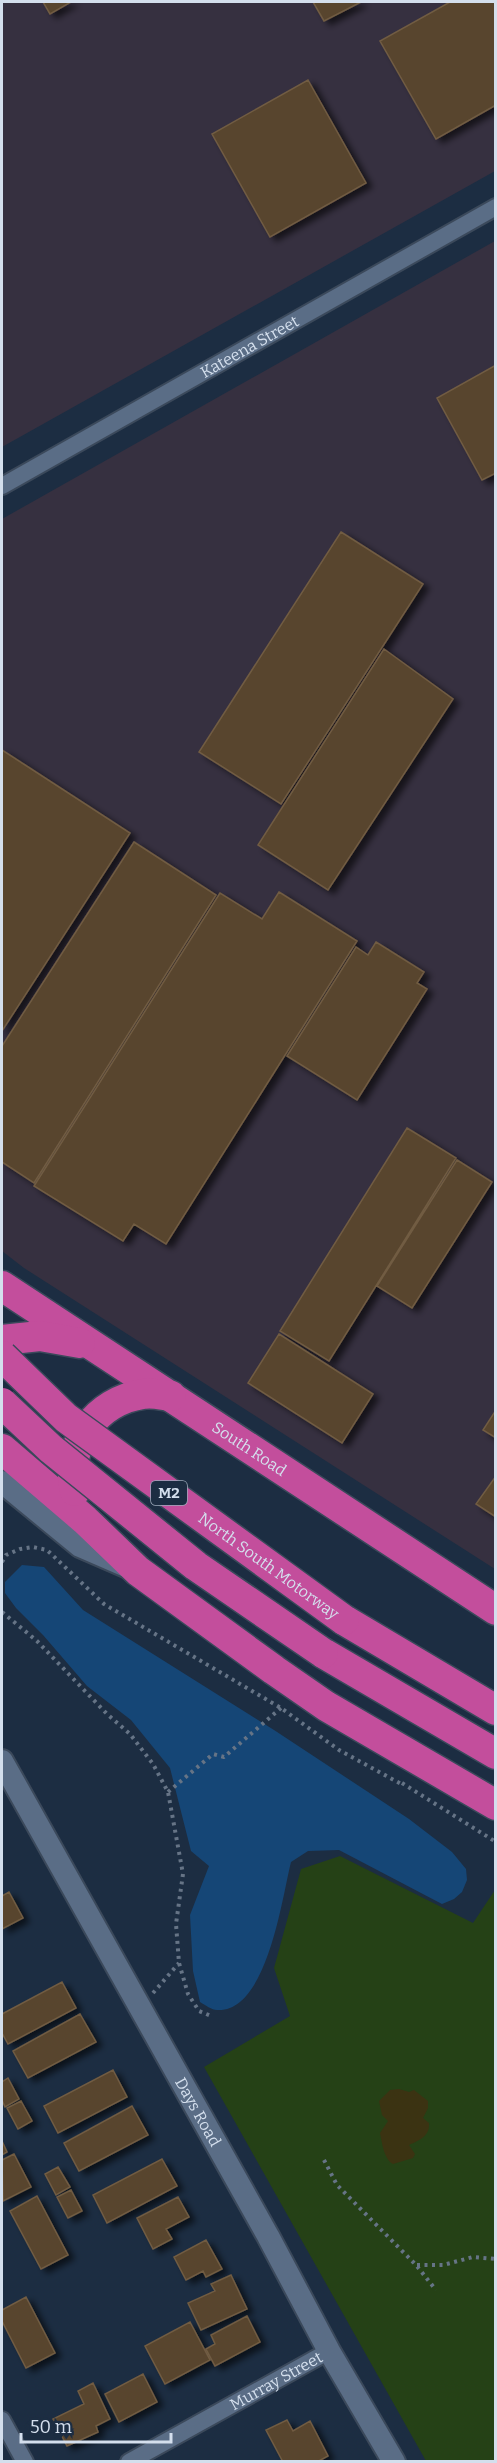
<svg xmlns="http://www.w3.org/2000/svg" width="497" height="2463" font-family="Bitter,serif">
<style>
.industrial{fill:#363040}
.green{fill:#254116}
.sand{fill:#3b3312}
.water{fill:#154676}
.building{fill:#58452d;stroke:#715c43;stroke-width:1.5;filter:url(#shadow)}
.lines{fill:none;stroke-linecap:round;stroke-linejoin:round}
.street-casing{stroke:#3b495b;stroke-width:20}
.secondary-casing{stroke:#3b495b;stroke-width:26}
.highway-casing{stroke:#3b495b;stroke-width:33}
.path{stroke:#667486;stroke-width:4;stroke-dasharray:3 4.5;stroke-linecap:butt}
.street{stroke:#5a6d86;stroke-width:16}
.secondary{stroke:#5a6d86;stroke-width:22}
.highway{stroke:#c34e9c;stroke-width:30}
.highway-bridge-casing{stroke:#3b495b;stroke-width:33;stroke-linecap:butt}
.highway-bridge{stroke:#c34e9c;stroke-width:30}
.labels{text-anchor:middle;dominant-baseline:central;stroke-width:4.5;stroke-linejoin:round;paint-order:stroke}
.shield{fill:#1c2d42;stroke:#9daaba;stroke-width:1.5}
.shield-label{font-size:15px;font-weight:bold;fill:#d4dfed}
.street-label{font-size:16px;fill:#d4dfed;stroke:#1c2d42}
</style>
<defs>
<filter id="shadow"><feDropShadow dx="6" dy="4" stdDeviation="3" flood-color="#0009"/></filter>
</defs>
<rect width="100%" height="100%" fill="#1c2d42"/>
<path class="industrial" d="M2,2H495V171L2,447Z
M495,241V1569L24,1268L2,1251V519Z"/>
<path class="green" d="M340,1856L473,1923L495,1890V2461H426L204,2067L290,2016L274,1968L301,1869Z"/>
<path class="sand" d="M399,2089L409,2092L414,2090L428,2101V2108L423,2118L429,2123C430,2136 420,2140 409,2145L415,2154L413,2158L393,2164C384,2159 382,2143 380,2133L388,2121L382,2115L379,2101L390,2090Z"/>
<path class="water" d="M22,1565L44,1567L83,1610L274,1730L409,1819L452,1852L466,1869L467,1880L462,1892L454,1899L442,1904L339,1850L308,1851L291,1862C282,1898 267,2013 217,2010C212,2010 205,2005 200,2002L193,1971L190,1915L209,1866L191,1851L170,1768L131,1720L87,1686L43,1635L16,1608L5,1593V1582Z"/>
<path class="building" d="M43,2H71L50,14Z
M313,2H361L324,21Z
M450,2H496V105L436,139L380,41Z
M308,80L366,183L270,237L212,134Z
M496,365V473L482,480L437,398Z
M341,532L423,584L281,804L199,752Z
M384,649L453,699L328,890L258,845Z
M2,750L130,833L2,1031Z
M134,842L216,895L34,1183L2,1162V1046Z
M279,892L357,941L166,1244L134,1224L123,1241L34,1186L220,893L262,919Z
M376,942L424,972L417,983L427,989L357,1100L287,1056L356,947L368,955Z
M407,1128L456,1158L329,1361L280,1331Z
M457,1160L492,1182L412,1308L377,1286Z
M279,1334L373,1394L342,1443L248,1383Z
M496,1410V1438L483,1430Z
M496,1476V1517L476,1504Z
M9,1892L23,1918L2,1929V1896Z
M62,1982L76,2008L8,2044L2,2033V2014Z
M80,2014L96,2042L28,2078L13,2051Z
M113,2070L127,2097L58,2133L44,2106Z
M8,2078L19,2099L5,2107L2,2100V2082Z
M21,2101L32,2121L18,2129L7,2108Z
M132,2106L148,2135L79,2171L64,2143Z
M2,2141L7,2152L2,2155Z
M14,2154L31,2187L3,2201L2,2160Z
M162,2159L177,2186L107,2223L93,2195Z
M58,2167L70,2187L56,2195L45,2174Z
M71,2190L82,2211L68,2218L57,2197Z
M37,2196L68,2255L41,2269L10,2211Z
M178,2197L189,2217L166,2229L172,2239L153,2249L137,2218Z
M206,2240L222,2269L206,2277L203,2271L186,2280L174,2257Z
M231,2275L247,2309L201,2330L188,2303L215,2291L211,2284Z
M26,2297L55,2353L26,2368L2,2321V2310Z
M247,2316L260,2342L215,2366L206,2349L215,2344L211,2335Z
M190,2322L210,2360L165,2384L145,2346Z
M143,2374L157,2402L119,2422L105,2394Z
M93,2383L110,2419L96,2426L98,2432L67,2446L53,2419L84,2404L78,2391Z
M287,2420L293,2431L310,2421L328,2456L317,2462H283L266,2430Z"/>
<g class="lines">
<defs>
<g id="street">
<path id="s1" d="M2,486L496,207"/>
<path d="M2,2420L25,2462"/>
<path id="s2" d="M129,2462L329,2351"/>
</g>
<g id="secondary">
<path d="M2,1482L80,1546L126,1566"/>
<path id="s3" d="M2,1761L268,2236L329,2351L394,2462"/>
</g>
<g id="highway">
<path id="s4" d="M2,1286L496,1610"/>
<path d="M2,1340L40,1336L80,1343"/>
<path d="M2,1449L85,1520L138,1571L274,1670L326,1706L496,1805"/>
<path d="M75,1491C64,1444 97,1401 143,1394C152,1392 162,1395 171,1396"/>
<path d="M344,1620L496,1710"/>
<path d="M323,1653L496,1754"/>
</g>
</defs>
<use href="#street" class="street-casing"/>
<use href="#secondary" class="secondary-casing"/>
<use href="#highway" class="highway-casing"/>
<path class="path" d="M2,1562L6,1555L20,1549L33,1547L47,1550L104,1604L281,1708L339,1750L403,1785
M2,1612L37,1641L107,1714L130,1734L153,1764L168,1792L183,1874L176,1924L179,1963L188,1994L199,2011L211,2016
M402,1783L496,1842
M168,1792L213,1754L224,1757L281,1708
M153,1993L179,1963
M324,2160L337,2185L416,2265L436,2290
M417,2265H443L473,2257L496,2259"/>
<use href="#street" class="street"/>
<use href="#secondary" class="secondary"/>
<use href="#highway" class="highway"/>
<defs>
<g id="highway-bridge">
<path id="s5" d="M2,1356L66,1418L344,1620"/>
<path d="M2,1403L51,1449L196,1566L323,1653"/>
</g>
</defs>
<use href="#highway-bridge" class="highway-bridge-casing"/>
<use href="#highway-bridge" class="highway-bridge"/>
</g>
<g class="labels">
<rect class="shield" x="151" y="1481" width="36" height="24" rx="4.5"/>
<g class="shield-label">
<text x="169" y="1493">M2</text>
</g>
<g class="street-label">
<text stroke="none"><textPath href="#s1" startOffset="284">Kateena Street</textPath></text>
<text stroke="none"><textPath href="#s4" startOffset="296">South Road</textPath></text>
<text stroke="none"><textPath href="#s5" startOffset="340">North South Motorway</textPath></text>
<text stroke="none"><textPath href="#s3" startOffset="402">Days Road</textPath></text>
<text stroke="none"><textPath href="#s2" startOffset="168">Murray Street</textPath></text>
</g>
</g>
<rect width="497" height="2463" fill="none" stroke="#d4dfed" stroke-width="6"/>
<path d="M21 2433v9h150v-9" fill="none" stroke="#d4dfed" stroke-width="3"/>
<text x="30" y="2433" font-size="18" fill="#d4dfed" stroke="#1c2d42" stroke-width="4.5" paint-order="stroke">50 m</text>
</svg>
